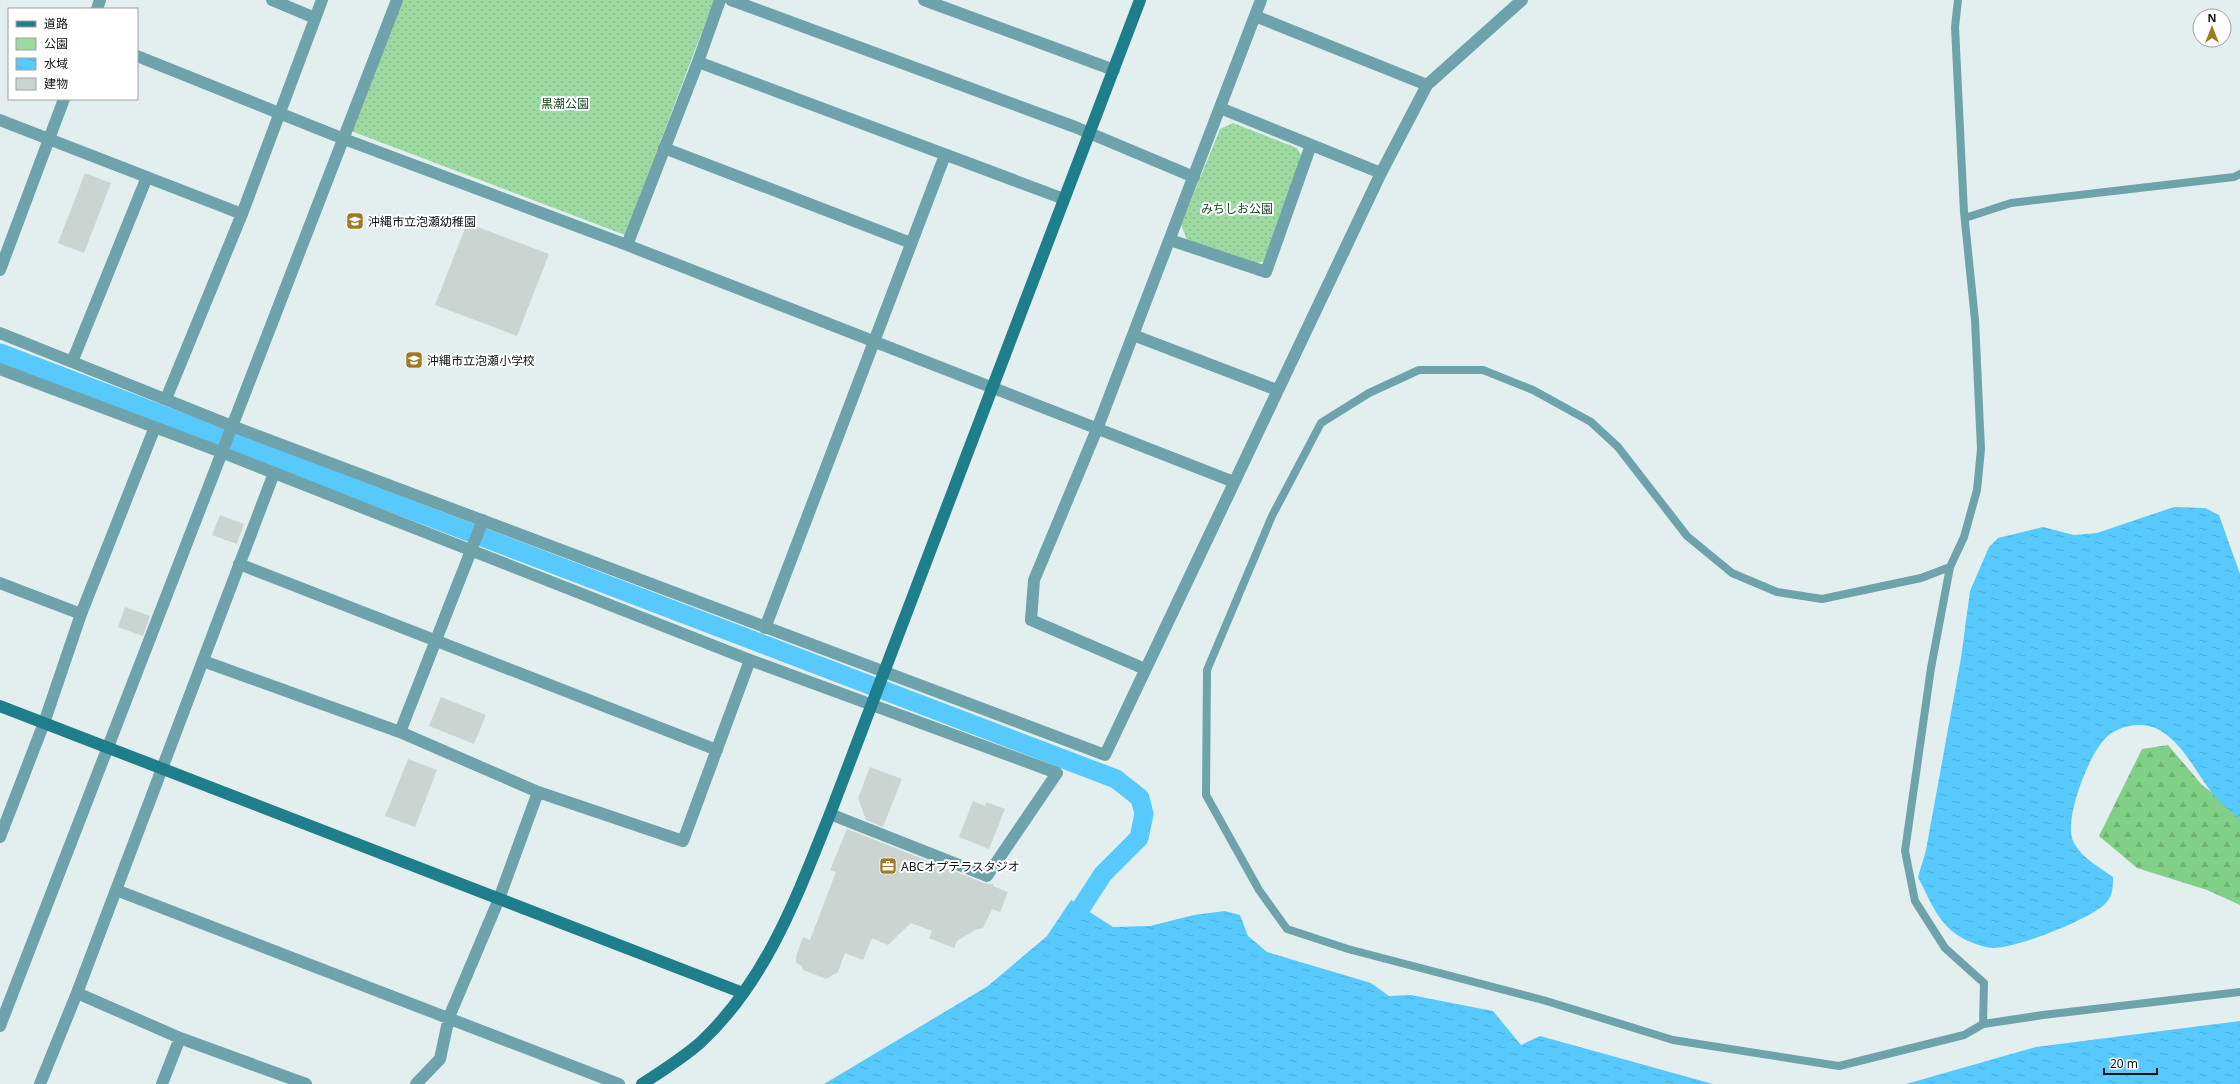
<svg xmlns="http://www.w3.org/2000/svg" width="2240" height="1084" font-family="'Noto Sans','Noto Sans JP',sans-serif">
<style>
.green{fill:url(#green-dots)}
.forest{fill:url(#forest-firs)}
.water{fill:url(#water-ripples)}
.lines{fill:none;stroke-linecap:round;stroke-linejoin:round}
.canal{stroke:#57c9fd;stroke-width:19}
.building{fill:#cad5d1}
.lane{stroke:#6ea3ac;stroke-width:8}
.street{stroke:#6ea3ac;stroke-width:12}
.secondary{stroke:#1f7e8c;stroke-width:12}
.labels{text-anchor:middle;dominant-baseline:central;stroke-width:4;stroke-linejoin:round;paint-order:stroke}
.park-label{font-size:12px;fill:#10481b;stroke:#fff}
.poi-label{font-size:12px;fill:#0e1212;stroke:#fff;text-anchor:start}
</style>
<defs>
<pattern id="green-dots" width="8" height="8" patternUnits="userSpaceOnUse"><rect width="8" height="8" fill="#9ddaa2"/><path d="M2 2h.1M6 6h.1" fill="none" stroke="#86ba8a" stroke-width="1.8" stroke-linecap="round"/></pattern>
<pattern id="forest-firs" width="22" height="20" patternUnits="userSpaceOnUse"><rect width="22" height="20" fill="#82d088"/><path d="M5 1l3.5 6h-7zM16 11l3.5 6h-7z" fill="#6fb274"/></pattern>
<pattern id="water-ripples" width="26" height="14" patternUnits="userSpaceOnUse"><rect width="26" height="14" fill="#57c9fd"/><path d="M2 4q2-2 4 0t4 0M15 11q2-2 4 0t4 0" fill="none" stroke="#4bacd8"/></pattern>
</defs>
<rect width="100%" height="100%" fill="#e3efee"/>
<path class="green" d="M401,0H714L625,235L351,131Z
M1233,123L1297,148L1302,157L1266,260L1255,264L1187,240L1181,225L1220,129Z"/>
<path class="forest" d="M2168,745L2202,785L2240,814V905L2207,890L2137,868L2099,836L2142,749Z"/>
<path class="water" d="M2174,507L2205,508L2219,515L2240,574V819C2233,813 2225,807 2219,801C2198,779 2188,748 2161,731C2143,720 2116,725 2103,741C2088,758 2062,822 2074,843C2082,858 2099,867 2113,877C2113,887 2113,895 2106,903C2091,919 2017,948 1994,948C1986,948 1971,943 1964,939C1938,925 1931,902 1918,877L1926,850L1961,658L1970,591L1989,547L1998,538L2043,527L2074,535L2097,533Z
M1071,900L1113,927L1150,926L1194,915L1225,911L1240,915L1248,936L1267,952L1371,983L1389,996L1411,995L1493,1011L1521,1045L1540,1036L1713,1084H824L988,986L1047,936Z
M2240,1021V1084H1906L2036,1047Z"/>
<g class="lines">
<path class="canal" d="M0,353L1116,779L1140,798L1144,814L1139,838L1103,874L1079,911"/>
</g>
<path class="building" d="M85,173L111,183L84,253L58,243Z
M467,223L549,254L517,336L435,305Z
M220,515L244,524L237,544L212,535Z
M125,607L150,616L143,636L118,627Z
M441,697L486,715L474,744L429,726Z
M408,759L437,770L415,827L385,816Z
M870,767L902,779L883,827L866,820L858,798Z
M973,801L985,806L986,802L1005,809L989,849L959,837Z
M847,829L984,883L994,884L993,886L1008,892L1000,912L992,909L983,928L975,930L957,941L954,948L929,938L932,931L911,923L888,945L872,938L863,960L845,953L838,972L826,979L803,970L802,966L796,963V956L803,937L810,940L836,872L830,870Z"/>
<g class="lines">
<path class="lane" d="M1965,218L2011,203L2234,177L2240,174
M1950,567L1921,578L1822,599L1777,592L1732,573L1687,536L1618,447L1591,422L1533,390L1483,370H1419L1369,393L1321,423L1272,516L1207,670L1206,795L1259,890L1287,929L1348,949L1543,1000L1673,1040L1839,1066L1964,1035L1983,1024L1984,983L1945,948L1915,901L1905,851L1931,668L1950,567L1964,537L1977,490L1981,449L1975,320L1964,212L1955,27L1958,0
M1983,1024L2043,1015L2240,992"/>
<path class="street" d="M272,0L315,18
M731,0L1075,127L1194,177
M924,0L1114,70
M97,9L100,0
M1255,16L1427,85
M137,56L344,139L627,245L1234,482
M698,62L720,0
M1220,108L1381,173
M0,120L242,214
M664,148L911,243
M1170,240L1266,272L1311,145
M627,245L698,62L1064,199
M0,270L64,99
M0,333L232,426L1105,755L1381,173L1427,85L1522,0
M1133,335L1277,390
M72,362L147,177
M0,369L221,452L750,660L1057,773L987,876L830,814
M166,399L242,214L322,0
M239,564L717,750
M0,583L81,614
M765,628L945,155
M203,661L400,732L538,792L683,841L750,660
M1145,669L1031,620L1034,580L1097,429L1261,0
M400,732L483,520
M0,837L44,723L81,614L155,427
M116,890L619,1084
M77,993L180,1038L306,1084
M0,1026L397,0
M40,1084L77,993L274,473
M162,1084L180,1038
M416,1084L440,1059L449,1017L499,899L538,792"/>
<path class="secondary" d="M0,706L743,993
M642,1084C662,1071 683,1058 701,1042C767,980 797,896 830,814L1140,0"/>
</g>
<defs>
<symbol id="school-square" viewBox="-11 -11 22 22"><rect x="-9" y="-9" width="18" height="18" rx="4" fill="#9f7926" stroke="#fff"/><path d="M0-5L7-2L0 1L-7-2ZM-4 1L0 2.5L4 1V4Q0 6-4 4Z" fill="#fff"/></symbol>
<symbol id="office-square" viewBox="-11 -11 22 22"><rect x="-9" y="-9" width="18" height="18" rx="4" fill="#9f7926" stroke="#fff"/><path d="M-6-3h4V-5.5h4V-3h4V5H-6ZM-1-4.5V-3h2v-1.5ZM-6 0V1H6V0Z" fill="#fff"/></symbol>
</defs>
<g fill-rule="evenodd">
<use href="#school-square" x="345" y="211" width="20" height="20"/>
<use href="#school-square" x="404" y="350" width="20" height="20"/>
<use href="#office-square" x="878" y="856" width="20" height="20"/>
</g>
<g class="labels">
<g class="park-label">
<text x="565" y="103">黒潮公園</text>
<text x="1237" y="208">みちしお公園</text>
</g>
<g class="poi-label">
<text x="368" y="221">沖縄市立泡瀬幼稚園</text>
<text x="427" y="360">沖縄市立泡瀬小学校</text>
<text x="901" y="866">ABCオプテラスタジオ</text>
</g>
</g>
<rect x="8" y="8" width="130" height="92" fill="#ffffff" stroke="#9fa0a0"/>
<rect x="16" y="21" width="20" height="6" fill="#1f7e8c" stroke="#9fa0a0"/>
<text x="44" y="28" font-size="12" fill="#0e1212">道路</text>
<rect x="16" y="38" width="20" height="12" fill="#9ddaa2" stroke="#9fa0a0"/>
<text x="44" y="48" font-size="12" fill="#0e1212">公園</text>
<rect x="16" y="58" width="20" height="12" fill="url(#water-ripples)" stroke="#9fa0a0"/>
<text x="44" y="68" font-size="12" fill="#0e1212">水域</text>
<rect x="16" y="78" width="20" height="12" fill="#cad5d1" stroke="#9fa0a0"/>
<text x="44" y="88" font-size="12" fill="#0e1212">建物</text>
<g transform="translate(2212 28)"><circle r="19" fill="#ffffff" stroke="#9fa0a0"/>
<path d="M0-3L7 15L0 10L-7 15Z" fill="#9f7926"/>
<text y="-6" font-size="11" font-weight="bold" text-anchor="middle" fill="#0e1212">N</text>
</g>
<path d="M2104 1068v6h53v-6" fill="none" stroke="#0e1212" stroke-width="2"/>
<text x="2110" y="1068" font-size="12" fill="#0e1212" stroke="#ffffff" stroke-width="3" paint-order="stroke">20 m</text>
</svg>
